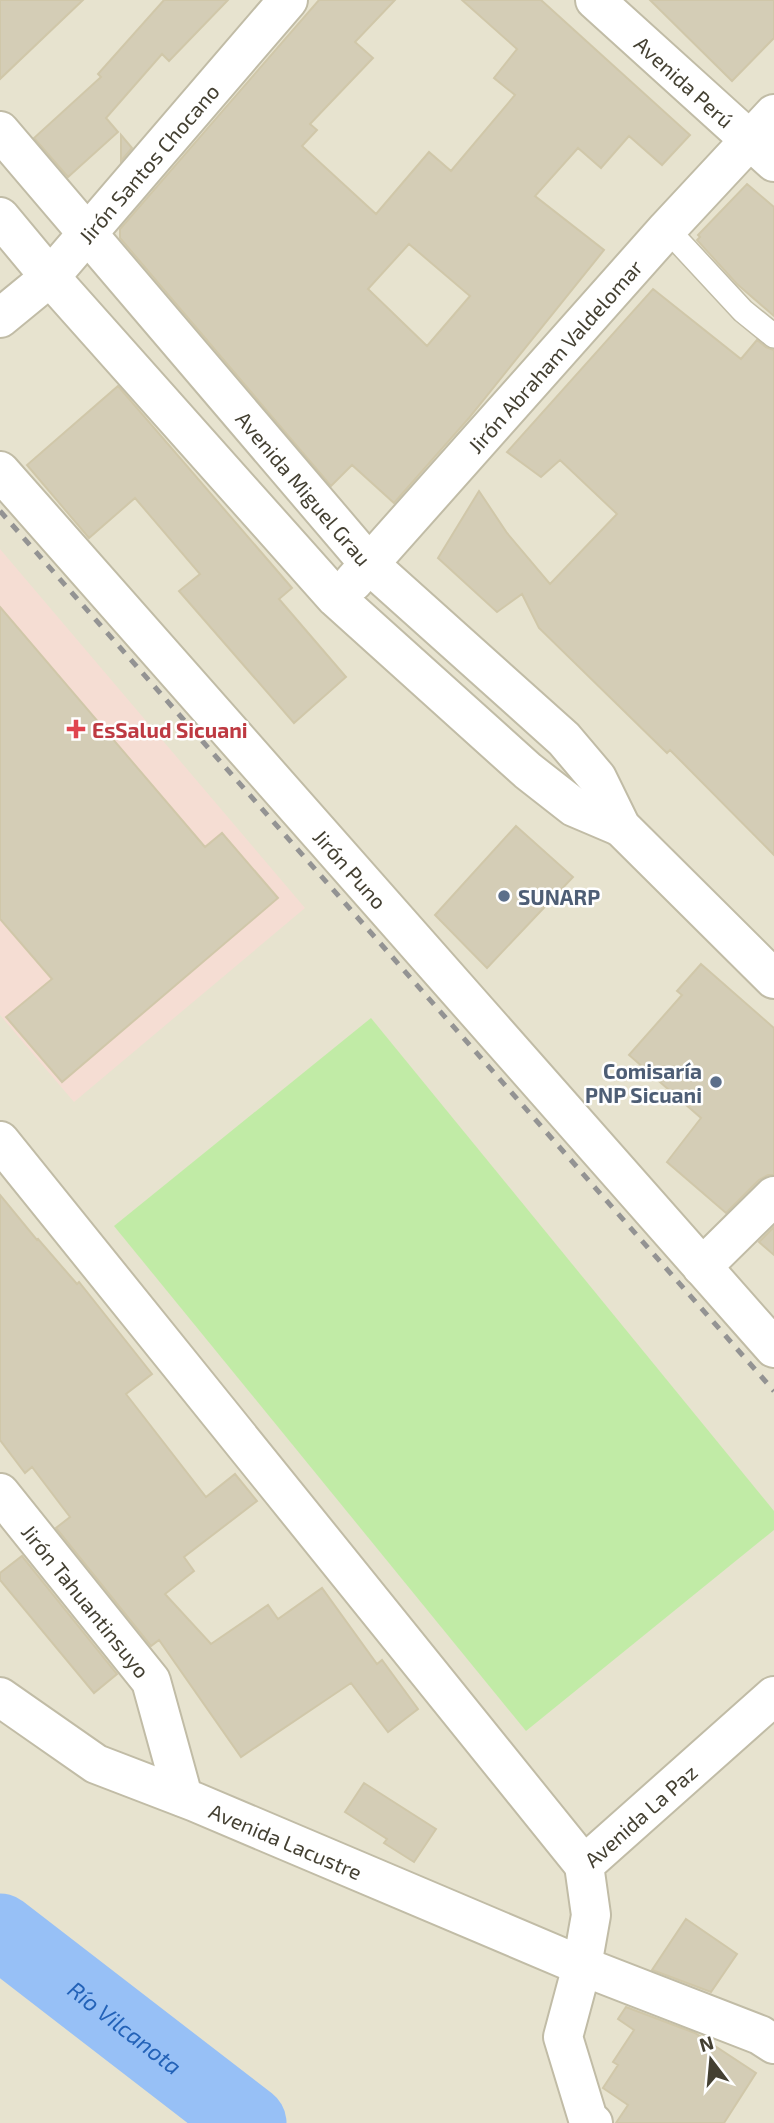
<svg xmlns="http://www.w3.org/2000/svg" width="774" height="2123" font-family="'Exo 2',sans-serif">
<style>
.residential{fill:#e7e3cf}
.medical{fill:#f5ddd3}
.green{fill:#c1eba6}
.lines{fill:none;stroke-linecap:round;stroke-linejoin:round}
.river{stroke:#97c0f6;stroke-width:75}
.building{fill:#d4cdb6;stroke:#d0c7a9;stroke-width:2;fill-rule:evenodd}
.service-casing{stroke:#c1bca6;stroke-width:26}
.minor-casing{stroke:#c1bca6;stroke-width:42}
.service{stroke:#fff;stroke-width:23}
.minor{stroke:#fff;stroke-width:38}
.rail{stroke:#939393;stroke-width:5;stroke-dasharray:9 9;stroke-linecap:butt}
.health-dot{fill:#e0444e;stroke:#fff;stroke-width:2.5}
.service-dot{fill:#5c6f8a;stroke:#fff;stroke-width:2.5}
.labels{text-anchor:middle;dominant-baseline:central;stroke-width:5;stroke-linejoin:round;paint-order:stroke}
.street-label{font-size:21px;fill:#444032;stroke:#fff}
.health-label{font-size:21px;font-weight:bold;fill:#be3a42;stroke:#fff;text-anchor:start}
.service-label{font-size:21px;font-weight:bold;fill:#4e5e75;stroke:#fff;text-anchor:start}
.water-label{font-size:23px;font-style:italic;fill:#2362b8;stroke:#fff}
</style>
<rect width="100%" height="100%" fill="#f2f0e1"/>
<path class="residential" d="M0,0H774V2123H0Z"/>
<path class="medical" d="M0,549L305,908L74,1102L0,1015Z"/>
<path class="green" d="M371,1018L774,1511V1530L526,1731L114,1226Z"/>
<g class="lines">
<path class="river" id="s1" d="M0,1931L249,2123"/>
</g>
<path class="building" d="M0,0H83L0,79Z
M164,0H228L169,61L162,54L106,118L118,132L68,177L34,138L101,77L98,74Z
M319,0H395L355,42L373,58L310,124L317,130L302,146L376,214L429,152L451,171L515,95L494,78L517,49L462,0H541L690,135L662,165L629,136L601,168L578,148L535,196L604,250L469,418L394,503L352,465L331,486L120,238V229ZM409,244L470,296L427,346L368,289Z
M650,0H774V38L732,81Z
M121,135L132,148L121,161Z
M747,184L774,207V316L737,284L697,240L700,237L698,235Z
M653,289L741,359L757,340L766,347L774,350V855L670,750L667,753L539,628L522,594L497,612L438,558L479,491L507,533L550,584L617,514L560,460L541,477L507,452Z
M118,386L292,588L279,599L346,677L294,723L179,591L200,574L135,498L89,538L27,465Z
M0,607L205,847L222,833L278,898L62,1082L6,1017L52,979L0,919Z
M516,826L573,877L487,968L435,915Z
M701,964L774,1028V1175H768L759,1180L726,1213L667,1162L701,1118L629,1055L682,995L677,991Z
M0,1195L37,1240L38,1239L77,1284L79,1282L152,1374L126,1394L206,1497L235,1474L257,1501L184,1557L194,1571L165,1594L211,1644L268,1605L278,1619L322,1588L377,1664L382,1660L418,1709L388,1732L351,1683L241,1757L159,1640L151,1646L56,1528L70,1517L32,1467L25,1473L0,1440Z
M774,1227V1255L759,1242Z
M22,1556L117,1674L94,1693L0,1580V1573Z
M364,1783L436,1829L414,1862L384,1843L387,1839L345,1812Z
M686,1919L737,1954L711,1992L652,1970Z
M626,2007L695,2033L756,2073L724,2123H616L628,2105L603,2088L618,2065L613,2062L634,2030L618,2019Z"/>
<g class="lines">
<defs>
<path id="service" d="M667,229L743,311L774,336"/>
<g id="minor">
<path id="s2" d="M595,0L774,162"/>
<path id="s3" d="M0,131L370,565L564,739L597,778L621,827L774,979"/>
<path d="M0,217L50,277L336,598L528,771L574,807L621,827"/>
<path id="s4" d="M0,318L50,277L288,0"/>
<path id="s5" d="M0,471L774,1348"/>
<path id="s6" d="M353,582L667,229L774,114"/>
<path d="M0,1141L584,1865"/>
<path d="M702,1267L774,1196"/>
<path id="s7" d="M0,1493L151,1681L183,1797"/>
<path id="s8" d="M0,1697L96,1764L195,1802L582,1966L760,2035L774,2044"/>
<path id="s9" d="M593,2123L588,2119L563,2037L582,1966L591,1915L584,1865L774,1696"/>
</g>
</defs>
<use href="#service" class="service-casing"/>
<use href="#minor" class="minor-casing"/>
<use href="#service" class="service"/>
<use href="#minor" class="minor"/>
<path class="rail" d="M0,511L774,1391"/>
</g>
<path class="health-dot" d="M72.5 718.5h7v7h7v7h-7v7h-7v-7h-7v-7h7z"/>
<g class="service-dot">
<circle cx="504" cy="896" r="7"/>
<circle cx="716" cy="1082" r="7"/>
</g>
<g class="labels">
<g class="street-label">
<text stroke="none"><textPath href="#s2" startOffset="121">Avenida Perú</textPath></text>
<text stroke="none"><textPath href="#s4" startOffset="215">Jirón Santos Chocano</textPath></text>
<text stroke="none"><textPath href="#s6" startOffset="303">Jirón Abraham Valdelomar</textPath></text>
<text stroke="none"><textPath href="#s3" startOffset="469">Avenida Miguel Grau</textPath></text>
<text stroke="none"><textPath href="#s5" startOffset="530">Jirón Puno</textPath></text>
<text stroke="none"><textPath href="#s7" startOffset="138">Jirón Tahuantinsuyo</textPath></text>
<text stroke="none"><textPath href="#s9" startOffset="343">Avenida La Paz</textPath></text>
<text stroke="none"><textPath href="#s8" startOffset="322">Avenida Lacustre</textPath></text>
</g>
<g class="health-label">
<text x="92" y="729">EsSalud Sicuani</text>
</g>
<g class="service-label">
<text x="518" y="896">SUNARP</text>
<text x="702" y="1070" text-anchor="end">Comisaría<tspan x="702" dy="24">PNP Sicuani</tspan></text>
</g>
<g class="water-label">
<text stroke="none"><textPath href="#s1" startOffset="158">Río Vilcanota</textPath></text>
</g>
</g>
<g transform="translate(711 2060) rotate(344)" stroke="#ffffff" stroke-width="5" paint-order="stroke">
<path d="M0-5L12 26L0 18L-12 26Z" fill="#444032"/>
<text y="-10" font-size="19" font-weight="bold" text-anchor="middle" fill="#444032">N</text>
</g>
</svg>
